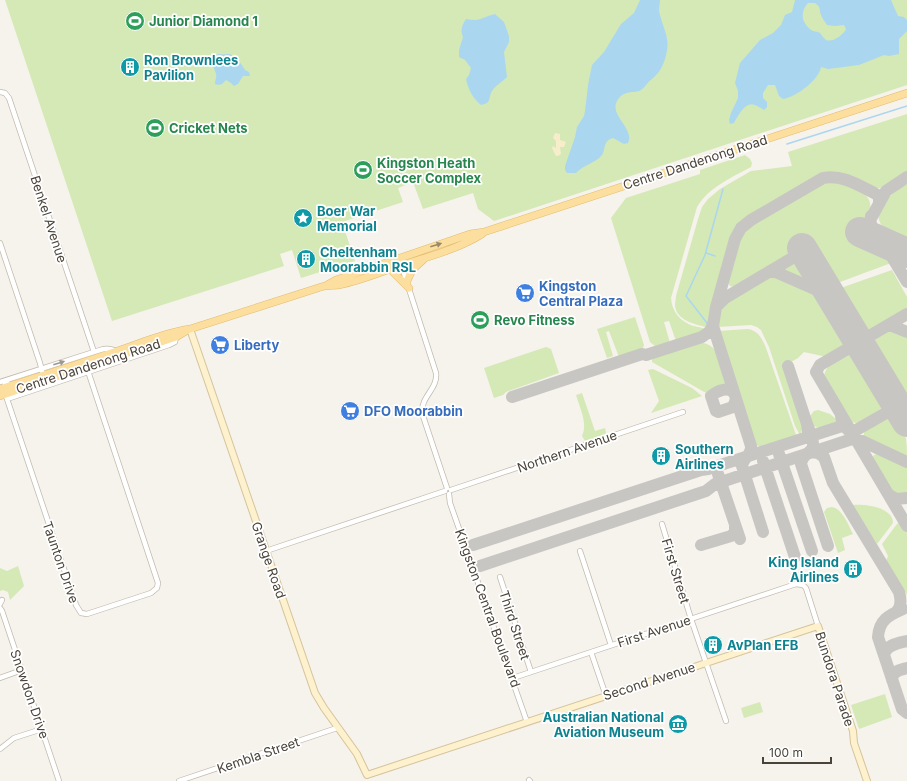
<svg xmlns="http://www.w3.org/2000/svg" width="907" height="781" font-family="Inter,sans-serif">
<style>
.green{fill:#d4e9b6}
.sand{fill:#f8edca}
.water{fill:#abd6f0;fill-rule:evenodd}
.lines{fill:none;stroke-linecap:round;stroke-linejoin:round}
.stream{stroke:#abd6f0;stroke-width:1.5}
.taxiway{stroke:#c8c6c3;stroke-width:12}
.runway{stroke:#c8c6c3;stroke-width:30}
.street-casing{stroke:#c1baae;stroke-width:6}
.secondary-casing{stroke:#d4c49c;stroke-width:8}
.primary-casing{stroke:#e3bb6d;stroke-width:8}
.street{stroke:#fff;stroke-width:4.5}
.secondary{stroke:#fef1ce;stroke-width:6}
.primary{stroke:#fcdf9e;stroke-width:7}
.oneway{fill:#9a8966}
.oneway2{fill:#9b9892}
.labels{text-anchor:middle;dominant-baseline:central;stroke-width:3.5;stroke-linejoin:round;paint-order:stroke}
.leisure-label{font-size:13px;font-weight:bold;fill:#27864d;stroke:#fff;text-anchor:start}
.culture-label{font-size:13px;font-weight:bold;fill:#0d838f;stroke:#fff;text-anchor:start}
.street-label{font-size:13px;fill:#4a4339;stroke:#fff}
.shop-label{font-size:13px;font-weight:bold;fill:#366cbe;stroke:#fff;text-anchor:start}
</style>
<rect width="100%" height="100%" fill="#f6f2ec"/>
<path class="green" d="M5,0H907V85L494,221L478,209L473,193L423,209L413,182L398,188L403,202L342,222L355,261L301,278L292,250L280,254L284,266L112,321Z
M907,114V173C899,178 889,186 880,188C875,189 870,187 865,185C845,176 833,168 812,179L745,220L737,227L734,234L708,326L706,327C694,324 676,320 675,305C675,302 676,299 676,296L698,219L702,207L708,199L720,189L751,171L792,166L788,152Z
M745,155L750,159L752,163L751,167C731,178 709,187 697,207L671,298C672,312 680,321 693,326C698,327 702,327 705,330L696,335L676,341L669,321L664,322L670,343L655,346L650,342L611,218L626,198L700,174V170Z
M827,180C837,179 845,183 853,187C884,201 866,217 856,240L883,254L891,263L832,285L808,244L741,285L734,287L730,286C726,279 729,272 731,265C734,254 736,240 743,231C751,220 813,184 827,180Z
M907,184V242C899,238 889,235 883,227C868,210 894,191 907,184Z
M794,263C806,264 811,276 817,285L816,286L784,271L783,269L789,264Z
M892,270L907,297V309L863,336L835,290Z
M773,276L780,277L824,298L852,343L827,357L804,352L798,358L784,366L803,427L800,435L795,426L769,347L761,330L757,327L751,325L717,327L719,311L724,304L731,298L767,277Z
M635,317L644,345L643,348L619,357L609,331L606,332L613,356L607,358L597,329Z
M748,329C759,331 762,339 766,348L796,435L762,447L756,445L753,440L718,332V331Z
M889,330L907,337V396L904,397L873,348L876,337Z
M700,342C704,343 708,344 712,347C718,352 727,377 725,385L706,393L652,362V358Z
M546,347L551,349L559,373L506,392L503,395L494,398L484,368Z
M848,355L853,354L856,356L883,403L882,409L880,412C870,417 857,429 848,419L824,378C824,365 838,359 848,355Z
M653,369L692,388L702,396L651,413L659,401L648,370Z
M582,393L595,431L605,428L606,433V434L585,441L582,436C588,424 580,408 576,395Z
M818,410L830,414L836,419L835,423C825,430 810,431 810,416L814,411Z
M887,418C907,421 907,441 907,458L870,441L864,436V432L867,428Z
M879,453L907,466V494H895L891,491L872,458L874,455Z
M852,505C865,504 893,507 893,523L877,544Z
M832,507C843,509 848,525 853,534L842,538L845,550L838,553L824,512L827,508Z
M899,523L902,525L907,533V595L886,561L888,556L882,544L897,524Z
M18,566L24,586L10,600L8,592L3,590L0,591V568L7,571Z
M885,694L892,717L859,729L851,705Z
M760,702L763,712L744,718L741,708Z"/>
<path class="sand" d="M555,133L560,134V140L566,142L564,147H560L561,154L558,156H556L552,148L553,146L556,148V141L553,138Z"/>
<path class="water" d="M640,0H660C660,5 658,10 660,15C665,34 671,39 665,59C662,68 659,73 652,79C648,82 645,87 641,90C634,94 624,89 617,101C609,116 635,128 628,143L624,144L613,138C603,141 606,148 602,155C597,162 583,165 576,173H567L565,170V166L575,137L577,127L584,116L585,111L588,85L592,65L604,52L621,24L634,13Z
M795,0H891L898,16L904,17L907,20V31L899,39V54L889,56L884,55L859,65L828,69L821,67C819,80 796,97 783,99L779,96L775,85H768L763,93V98L767,102V107L764,110C761,108 758,106 755,105C745,101 738,116 734,123L730,124L729,120L731,113L738,98V91L735,83L740,63L760,40L773,33L781,25L785,15L792,12ZM808,3H815C821,7 819,9 821,15C822,18 825,22 827,25L835,26L844,25L846,29C844,34 833,43 826,40C823,38 822,35 820,33C817,31 814,32 811,30C801,22 800,12 808,3Z
M495,14L504,22L509,36V42L504,52L507,77C503,81 495,86 492,91C488,98 492,103 481,105C473,99 468,89 466,79L469,75L471,68L465,60L459,57V50L463,37C460,30 462,25 466,19C482,22 481,17 495,14Z
M219,54C223,55 225,54 229,54C236,55 242,65 245,70L249,72L250,76H243L238,84L234,86L231,83L226,80L222,84L218,85L215,84C215,80 217,77 216,74C214,67 210,62 214,55Z"/>
<g class="lines">
<path class="stream" d="M787,144L907,106
M706,253L715,256
M707,323L686,296L705,255L723,189"/>
<path class="taxiway" d="M871,216C867,238 891,245 907,253
M863,233L886,191L907,177
M883,242L907,282
M794,257C808,252 814,268 821,278
M770,271L778,273L826,294L834,300
M717,306L725,298L804,251
M907,314L820,365L816,372L907,526
M887,326H892L907,332
M788,366L807,424L808,432
M734,393C728,386 717,391 711,396L716,411L718,412L733,407L736,399
M512,397L642,354L646,355L702,337L710,331L713,324
M807,424C809,430 814,440 813,446C812,453 802,454 801,464L828,546
M846,428L851,433L893,409H899L907,412
M812,452L818,453L824,457L833,483L899,592C901,599 902,607 896,612
M779,454L812,551
M763,461L795,557
M718,474L740,539
M888,494L896,499L907,498
M763,532L742,466C743,458 752,455 751,446L713,326L716,307L735,239L741,228L751,220L823,178C842,174 860,186 876,194L879,197V202
M473,545L701,470L708,469L839,427L842,422L841,416
M701,545L731,536L735,532V527
M480,566L706,491L715,484L852,439L862,441L907,462
M903,609C889,615 879,620 878,637L902,709L907,713
M884,655C885,645 899,643 907,641
M892,680C892,671 900,670 907,668"/>
<path class="runway" d="M860,232L907,253
M802,248L907,422"/>
<defs>
<path id="street" d="M0,92L5,93L9,98L94,352
M0,243L40,363L43,375
M401,264L436,373C438,389 421,396 422,413L447,488
M8,380L3,388L7,399L76,605L81,613L87,614L151,593L157,588L158,583L86,365
M0,382L100,350C106,348 111,348 116,351
M7,399L169,345L175,342L176,337
M451,490L683,412
M449,494L450,503L527,722
M662,524L691,619L726,721
M266,551L445,491
M580,551L611,645
M500,577L531,672
M0,604L2,600
M0,608L2,611L59,781
M591,652L606,696
M0,678L22,670
M513,678L796,584L803,585L806,588L818,626
M0,749L14,738L42,729
M529,780L530,781
M179,781L337,728"/>
<path id="secondary" d="M190,329L315,693L324,708L357,754L367,775L818,626L853,731L854,743L867,781"/>
<path id="primary" d="M390,269L409,288
M407,281L412,270L423,260
M327,285L336,280L470,234L484,232L907,93
M0,389C38,377 76,365 114,352C139,344 163,333 190,329L321,287C327,285 333,286 339,285C360,281 381,272 402,265C428,257 458,249 482,234
M0,396L164,341L176,337L186,331"/>
</defs>
<use href="#street" class="street-casing"/>
<use href="#secondary" class="secondary-casing"/>
<use href="#primary" class="primary-casing"/>
<use href="#street" class="street"/>
<use href="#secondary" class="secondary"/>
<use href="#primary" class="primary"/>
</g>
<defs><path id="oneway-solid" d="M-6-.8H1V-3.2L6.5 0L1 3.2V.8H-6Z"/></defs>
<use class="oneway" href="#oneway-solid" transform="translate(436 245) rotate(-18)"/>
<use class="oneway2" href="#oneway-solid" transform="translate(59 363) rotate(-18)"/>
<defs>
<symbol id="stadium-disc" viewBox="-11 -11 22 22"><circle r="9.5" fill="#2e9e5b" stroke="#fff"/><path d="M0-5a6.5 5 0 1 0 0 10a6.5 5 0 1 0 0-10ZM-3.5-1.8h7v3.6h-7Z" fill="#fff"/></symbol>
<symbol id="building-disc" viewBox="-11 -11 22 22"><circle r="9.5" fill="#0f9aa8" stroke="#fff"/><path d="M-4-6H4V6H1V3H-1V6H-4ZM-2.5-4.3h1.7v1.8h-1.7ZM.8-4.3h1.7v1.8H.8ZM-2.5-1h1.7V.8h-1.7ZM.8-1h1.7V.8H.8Z" fill="#fff"/></symbol>
<symbol id="sight-disc" viewBox="-11 -11 22 22"><circle r="9.5" fill="#0f9aa8" stroke="#fff"/><path d="M0-6L1.8-2.2L6-1.7L2.9 1.2L3.7 5.4L0 3.3L-3.7 5.4L-2.9 1.2L-6-1.7L-1.8-2.2Z" fill="#fff"/></symbol>
<symbol id="supermarket-disc" viewBox="-11 -11 22 22"><circle r="9.5" fill="#3f7fe0" stroke="#fff"/><path d="M-6-5.5h2.5l.6 2H6L4.5 2H-2.5L-4.4-4H-6ZM-1.5 3.2a1.3 1.3 0 1 0 .1 0ZM3 3.2a1.3 1.3 0 1 0 .1 0Z" fill="#fff"/></symbol>
<symbol id="museum-disc" viewBox="-11 -11 22 22"><circle r="9.5" fill="#0f9aa8" stroke="#fff"/><path d="M0-6L6-3V-2H-6V-3ZM-5-1h2V3h-2ZM-1-1h2V3h-2ZM3-1h2V3H3ZM-6 4H6V6H-6Z" fill="#fff"/></symbol>
</defs>
<g fill-rule="evenodd">
<use href="#stadium-disc" x="124" y="10" width="22" height="22"/>
<use href="#building-disc" x="119" y="56" width="22" height="22"/>
<use href="#stadium-disc" x="144" y="117" width="22" height="22"/>
<use href="#stadium-disc" x="352" y="159" width="22" height="22"/>
<use href="#sight-disc" x="292" y="207" width="22" height="22"/>
<use href="#building-disc" x="295" y="248" width="22" height="22"/>
<use href="#supermarket-disc" x="514" y="282" width="22" height="22"/>
<use href="#stadium-disc" x="469" y="309" width="22" height="22"/>
<use href="#supermarket-disc" x="209" y="334" width="22" height="22"/>
<use href="#supermarket-disc" x="339" y="400" width="22" height="22"/>
<use href="#building-disc" x="650" y="445" width="22" height="22"/>
<use href="#building-disc" x="842" y="558" width="22" height="22"/>
<use href="#building-disc" x="702" y="634" width="22" height="22"/>
<use href="#museum-disc" x="667" y="713" width="22" height="22"/>
</g>
<g class="labels">
<g class="leisure-label">
<text x="149" y="21">Junior Diamond 1</text>
<text x="169" y="128">Cricket Nets</text>
<text x="377" y="163">Kingston Heath<tspan x="377" dy="15">Soccer Complex</tspan></text>
<text x="494" y="320">Revo Fitness</text>
</g>
<g class="culture-label">
<text x="144" y="60">Ron Brownlees<tspan x="144" dy="15">Pavilion</tspan></text>
<text x="317" y="211">Boer War<tspan x="317" dy="15">Memorial</tspan></text>
<text x="320" y="252">Cheltenham<tspan x="320" dy="15">Moorabbin RSL</tspan></text>
<text x="675" y="449">Southern<tspan x="675" dy="15">Airlines</tspan></text>
<text x="839" y="562" text-anchor="end">King Island<tspan x="839" dy="15">Airlines</tspan></text>
<text x="727" y="645">AvPlan EFB</text>
<text x="664" y="717" text-anchor="end">Australian National<tspan x="664" dy="15">Aviation Museum</tspan></text>
</g>
<g class="street-label">
<text transform="translate(695 162) rotate(-18)">Centre Dandenong Road</text>
<text transform="translate(49 219) rotate(72)">Benkel Avenue</text>
<text transform="translate(88 366) rotate(-18)">Centre Dandenong Road</text>
<text transform="translate(567 451) rotate(-19)">Northern Avenue</text>
<text transform="translate(269 560) rotate(71)">Grange Road</text>
<text transform="translate(61 562) rotate(71)">Taunton Drive</text>
<text transform="translate(676 571) rotate(73)">First Street</text>
<text transform="translate(488 608) rotate(70)">Kingston Central Boulevard</text>
<text transform="translate(515 625) rotate(72)">Third Street</text>
<text transform="translate(654 631) rotate(-18)">First Avenue</text>
<text transform="translate(835 679) rotate(72)">Bundora Parade</text>
<text transform="translate(649 681) rotate(-18)">Second Avenue</text>
<text transform="translate(30 694) rotate(71)">Snowdon Drive</text>
<text transform="translate(258 755) rotate(-19)">Kembla Street</text>
</g>
<g class="shop-label">
<text x="539" y="286">Kingston<tspan x="539" dy="15">Central Plaza</tspan></text>
<text x="234" y="345">Liberty</text>
<text x="364" y="411">DFO Moorabbin</text>
</g>
</g>
<path d="M763 757v6h68v-6" fill="none" stroke="#4a4339" stroke-width="2"/>
<text x="769" y="757" font-size="12" fill="#4a4339" stroke="#ffffff" stroke-width="3" paint-order="stroke">100 m</text>
</svg>
